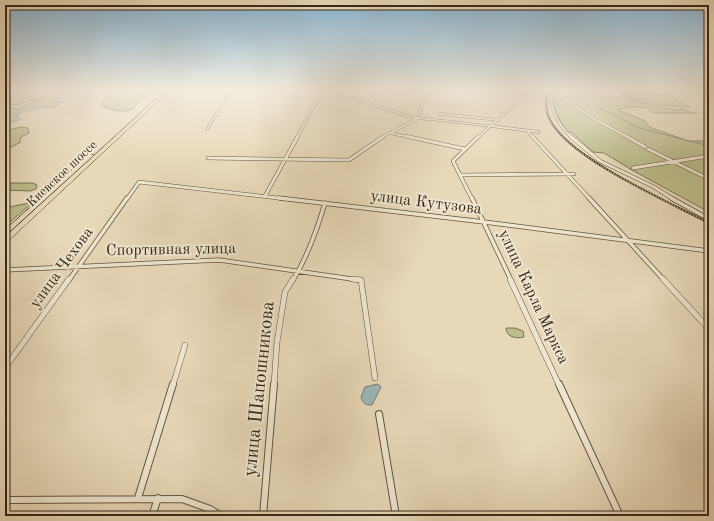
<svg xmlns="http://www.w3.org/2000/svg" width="714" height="521" font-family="'Old Standard TT',serif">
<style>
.green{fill:#bbbd8b;stroke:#7a7250}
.water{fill:#9bb8b9;stroke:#737e78}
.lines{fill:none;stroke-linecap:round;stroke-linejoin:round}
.stream{stroke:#737e78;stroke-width:1}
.river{fill:#9bb8b9;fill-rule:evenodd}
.pedestrian-casing{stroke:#64543e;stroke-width:2.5}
.minor-far4-casing{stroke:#64543e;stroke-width:3}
.minor-far3-casing{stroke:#64543e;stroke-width:4}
.minor-far2-casing{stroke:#64543e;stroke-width:5}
.minor-far1-casing{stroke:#64543e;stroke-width:6}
.minor-casing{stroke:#64543e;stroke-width:8}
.trunk-casing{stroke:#382816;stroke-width:1}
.pedestrian{stroke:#efe6d1;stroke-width:1.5}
.minor-far4{stroke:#efe6d1;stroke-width:2}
.minor-far3{stroke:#efe6d1;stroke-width:3}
.minor-far2{stroke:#efe6d1;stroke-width:3.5}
.minor-far1{stroke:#efe6d1;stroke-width:5}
.minor{stroke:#efe6d1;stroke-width:6}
.trunk{fill:#e7d8b8;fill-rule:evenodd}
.rail-casing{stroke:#382816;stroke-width:2}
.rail{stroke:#efe6d1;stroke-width:1;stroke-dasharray:1.5;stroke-linecap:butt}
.labels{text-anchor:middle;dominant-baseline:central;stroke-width:4;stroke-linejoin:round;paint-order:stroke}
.far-street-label{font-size:13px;fill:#382816;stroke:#efe6d1}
.street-label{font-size:16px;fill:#382816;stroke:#efe6d1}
.near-street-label{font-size:19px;fill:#382816;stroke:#efe6d1}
</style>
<rect width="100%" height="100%" fill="#e7d8b8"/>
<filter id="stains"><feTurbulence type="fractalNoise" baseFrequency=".005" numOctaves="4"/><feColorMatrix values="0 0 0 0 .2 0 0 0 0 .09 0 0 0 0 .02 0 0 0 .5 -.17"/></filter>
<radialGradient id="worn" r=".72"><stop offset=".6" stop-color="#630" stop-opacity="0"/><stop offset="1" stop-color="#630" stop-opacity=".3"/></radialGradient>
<path class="green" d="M5,90H63L17,105L5,104Z
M67,90H80L69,96L52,99L62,102L53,107H45L21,113L15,116L21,118L19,120L5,125V108L19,109L31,103L58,94Z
M117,90H153C149,95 144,97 139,102C136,104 135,107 132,109C124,114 108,109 101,105L109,94Z
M575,90H602V92L649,105L676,110L685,109L686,111L697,113H655L649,111L651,109C640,106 630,106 618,110L645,121L649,127L688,141H709V212L632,170L604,153L593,152L571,132H568C560,121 553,112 554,97L585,96Z
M619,93L667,94L690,107C667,105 639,106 619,93Z
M21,127L28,128L29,133L21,137V139L19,141L21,142L5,150V131Z
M5,183H33L37,185L36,189L30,191L5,190Z
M33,202L30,205L5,226V208Z
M506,328H515L523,331L524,337C516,339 506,337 506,328Z"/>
<path class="water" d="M378,384L381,387L372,405C366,405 363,404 361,397L365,387Z"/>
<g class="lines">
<path class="stream" d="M587,90L605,100L598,107L639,128L709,146"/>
<path class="river" d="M70,90H74L71,92L74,94L71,97L57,99L63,101V103L48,105L41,109L16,114L15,115L22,118V120L5,124V122L18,119L11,115L14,112L39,107L47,103L57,102L50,99L69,95L70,94L66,92Z"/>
<defs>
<path id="pedestrian" d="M428,119L490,126"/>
<path id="minor-far4" d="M326,90L417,119
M402,90L535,92L540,90
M440,114L499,120
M417,118L428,119
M417,119L428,90
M491,126L539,132
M207,129L232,90
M527,131L533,137
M389,133L410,137
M297,137L323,90
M382,137L417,119
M478,137L529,92
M571,137C558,123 552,115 551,96L562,97L594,119L628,137"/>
<path id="minor-far3" d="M405,136L465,149
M532,136L590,199
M570,136L600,161L654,187L673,199
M626,136L645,147
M648,149L709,179
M208,158L349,160L384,136
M633,168L709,156
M460,175L574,174
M265,196L298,136
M127,199L139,182L287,199
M472,199L453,161L479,136"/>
<path id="minor-far2" d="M279,198L484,222L709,251
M472,198L511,280
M589,198L664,280
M671,198L709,219
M5,270L219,260L359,280
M69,280L127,198
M293,280C308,256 317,230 325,203"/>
<path id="minor-far1" d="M352,279L361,280L375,378
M510,279L559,385
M663,279L709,329
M5,368L69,279
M173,385L185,345
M274,385L277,342L285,292L293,279"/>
<path id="minor" d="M559,384L620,516
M379,414L396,516
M138,498L173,384
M5,500L182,499L210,509L221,516
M152,516L158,498
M263,516L274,384"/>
<path id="trunk" d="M166,90H170L7,242L5,243V237Z
M90,154L94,155L7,234L5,235V230Z"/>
</defs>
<use href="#pedestrian" class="pedestrian-casing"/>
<use href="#minor-far4" class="minor-far4-casing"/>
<use href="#minor-far3" class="minor-far3-casing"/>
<use href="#minor-far2" class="minor-far2-casing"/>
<use href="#minor-far1" class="minor-far1-casing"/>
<use href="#minor" class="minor-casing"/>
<use href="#trunk" class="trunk-casing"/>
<use href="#pedestrian" class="pedestrian"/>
<use href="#minor-far4" class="minor-far4"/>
<use href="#minor-far3" class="minor-far3"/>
<use href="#minor-far2" class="minor-far2"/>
<use href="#minor-far1" class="minor-far1"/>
<use href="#minor" class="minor"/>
<use href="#trunk" class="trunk"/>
<defs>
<path id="rail" d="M547,90C546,100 545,111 550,120C570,159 669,202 709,223"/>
</defs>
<use href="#rail" class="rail-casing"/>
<use href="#rail" class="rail"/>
</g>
<linearGradient id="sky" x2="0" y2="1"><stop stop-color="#89b6d5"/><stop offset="0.55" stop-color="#f4eddf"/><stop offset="1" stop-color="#f4eddf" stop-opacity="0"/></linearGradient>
<rect width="714" height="163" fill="url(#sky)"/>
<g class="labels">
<g class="far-street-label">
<text transform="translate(62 174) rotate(-43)">Киевское шоссе</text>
</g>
<g class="street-label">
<text transform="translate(426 203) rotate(7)">улица Кутузова</text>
<text transform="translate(171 250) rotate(-1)">Спортивная улица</text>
<text transform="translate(62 268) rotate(-54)">улица Чехова</text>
<text transform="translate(533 297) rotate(65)">улица Карла Маркса</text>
</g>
<g class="near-street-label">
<text transform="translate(260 389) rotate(-84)">улица Шапошникова</text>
</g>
</g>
<rect width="714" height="521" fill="none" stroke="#e7d8b8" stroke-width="20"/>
<rect x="6" y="6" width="702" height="509" fill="none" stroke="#382816" stroke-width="2"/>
<rect x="10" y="10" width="694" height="501" fill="none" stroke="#382816"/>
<rect width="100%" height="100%" filter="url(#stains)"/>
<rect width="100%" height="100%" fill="url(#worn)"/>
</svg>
